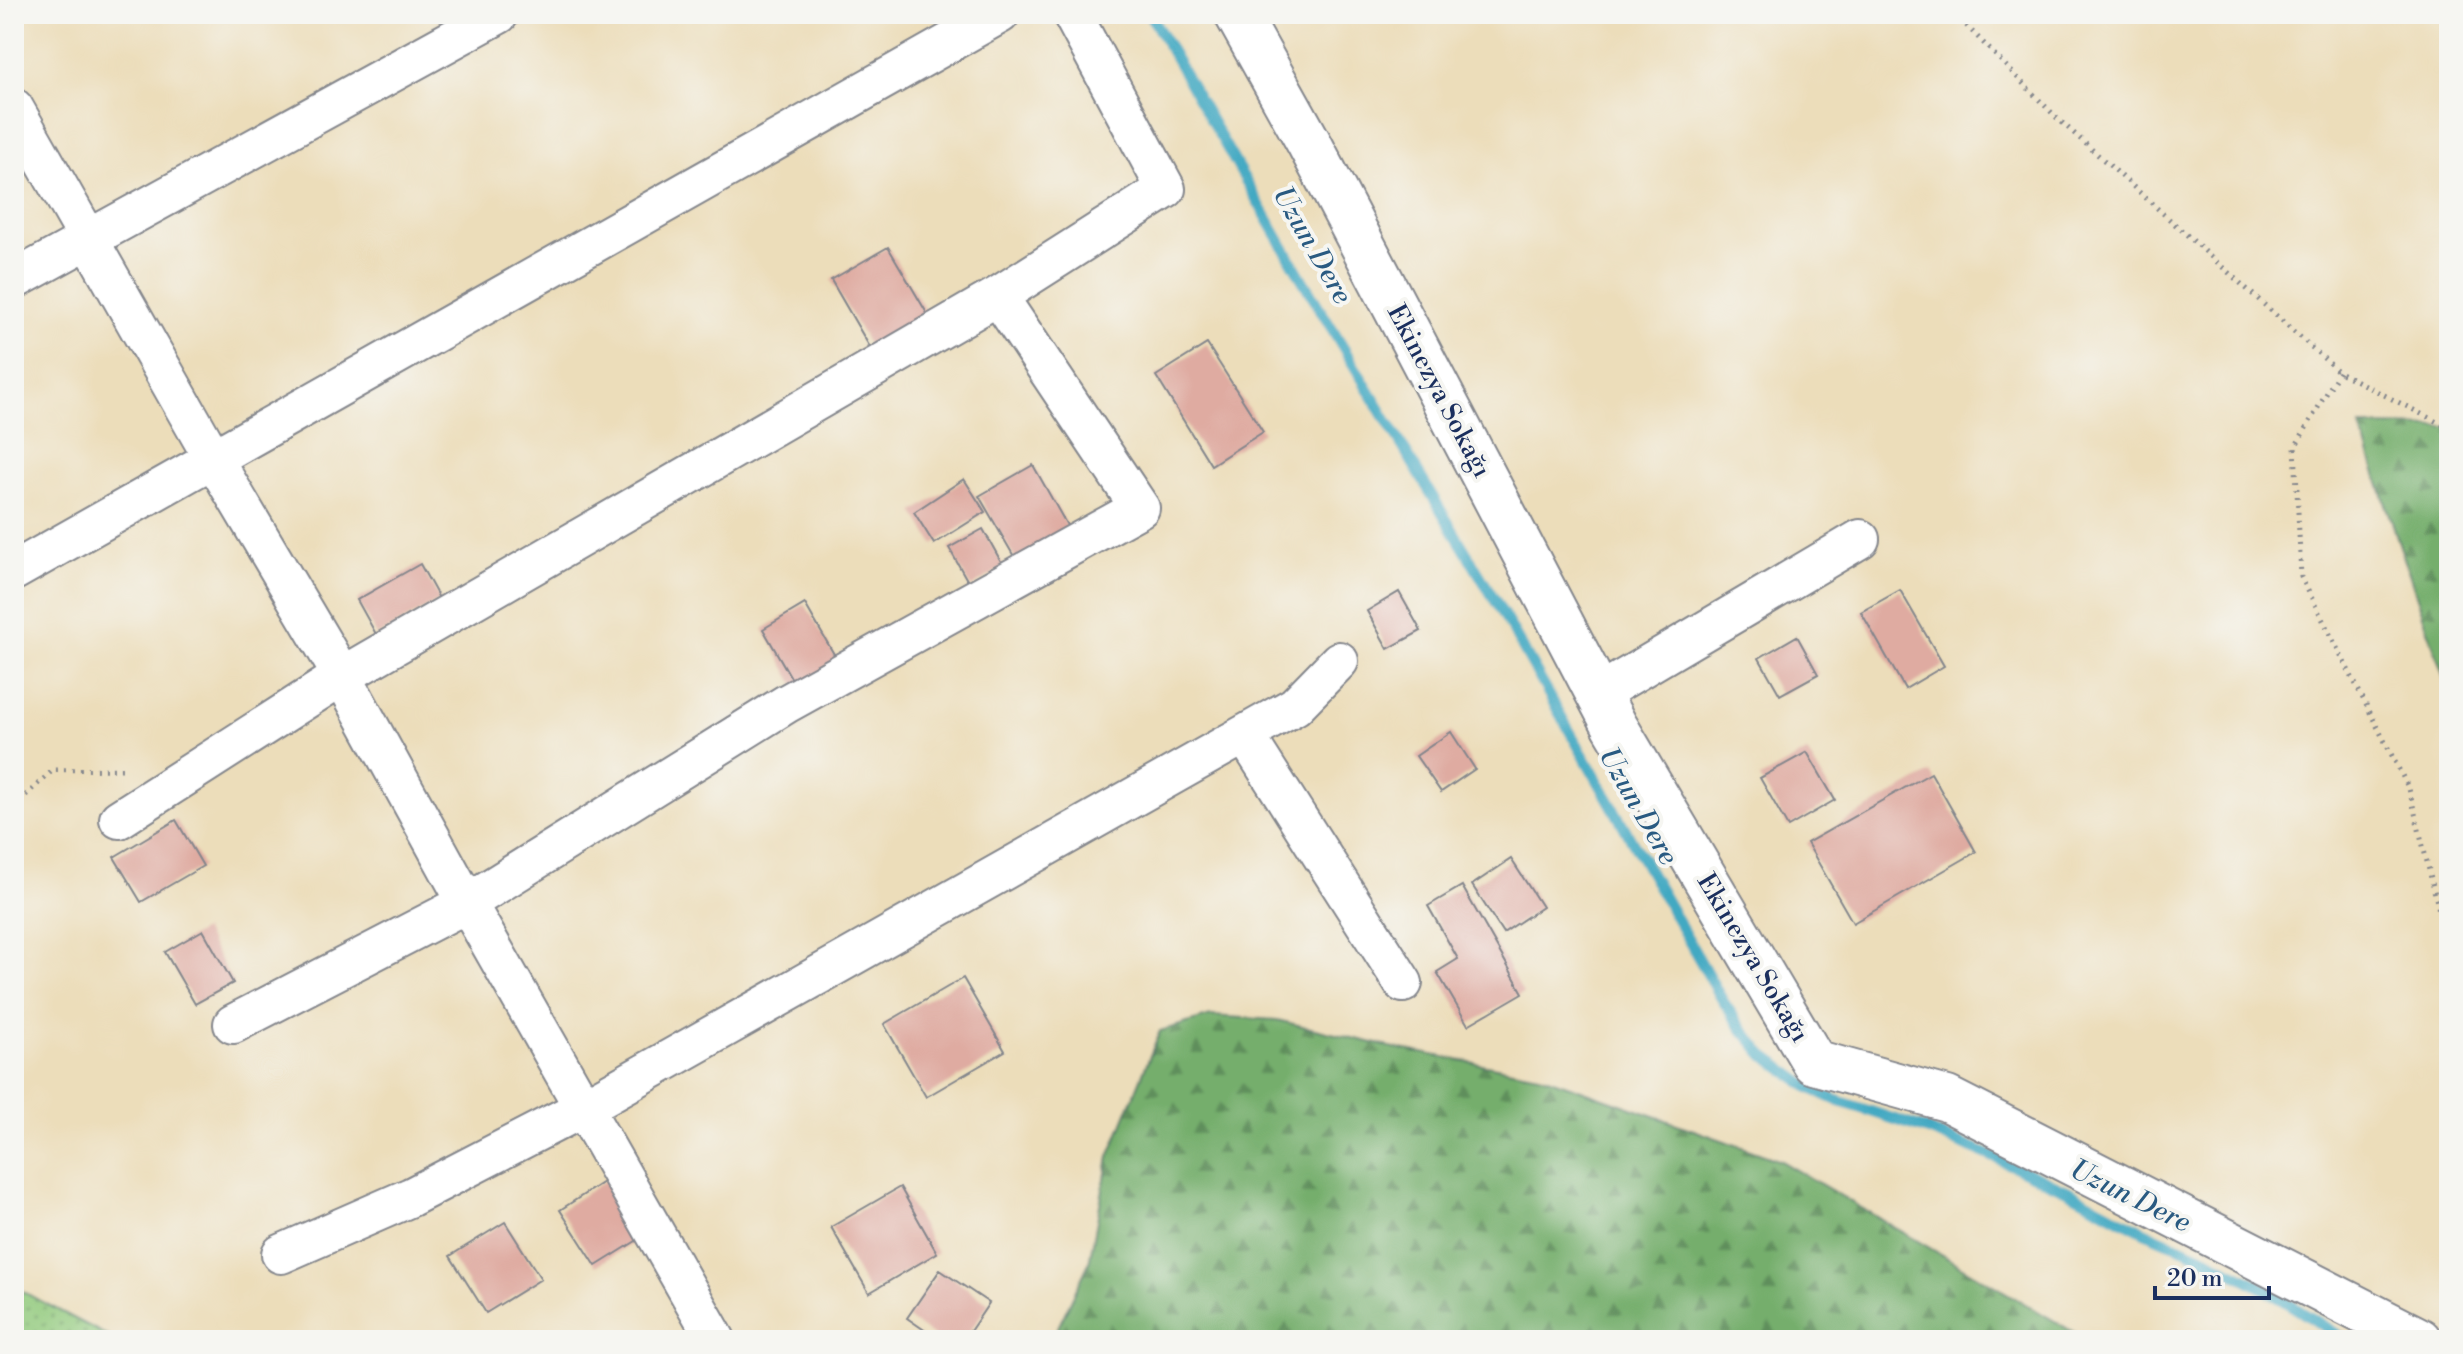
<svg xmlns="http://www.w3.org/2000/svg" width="2463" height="1354" font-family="'Libre Bodoni',serif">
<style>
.grass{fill:url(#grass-dots);stroke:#567c6e;stroke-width:2}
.forest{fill:url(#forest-firs);stroke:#486e65;stroke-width:2}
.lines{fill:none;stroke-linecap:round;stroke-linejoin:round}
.stream{stroke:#42a9c2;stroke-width:11}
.building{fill:#dfaba1}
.minor-casing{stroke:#84868c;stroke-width:42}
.major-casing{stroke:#84868c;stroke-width:48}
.path{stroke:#84868c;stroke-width:5;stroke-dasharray:2 6;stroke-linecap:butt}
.minor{stroke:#fff;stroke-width:38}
.major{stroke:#fff;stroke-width:44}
.labels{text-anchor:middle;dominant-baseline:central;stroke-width:8;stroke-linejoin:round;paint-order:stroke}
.street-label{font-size:26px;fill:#1b2f5e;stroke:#f6f6f2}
.water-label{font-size:28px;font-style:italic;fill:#295a81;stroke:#f6f6f2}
</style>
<defs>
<pattern id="grass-dots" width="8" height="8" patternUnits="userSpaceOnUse" patternTransform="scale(2)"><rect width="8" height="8" fill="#92ca7d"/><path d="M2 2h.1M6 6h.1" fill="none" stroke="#76a46a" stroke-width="1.8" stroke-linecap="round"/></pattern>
<pattern id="forest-firs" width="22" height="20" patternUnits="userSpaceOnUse" patternTransform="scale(2)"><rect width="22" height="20" fill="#75ae6c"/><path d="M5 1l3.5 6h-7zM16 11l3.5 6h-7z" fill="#5f8e5c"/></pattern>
</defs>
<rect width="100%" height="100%" fill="#f6f6f2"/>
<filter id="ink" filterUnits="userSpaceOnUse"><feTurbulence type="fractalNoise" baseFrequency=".0125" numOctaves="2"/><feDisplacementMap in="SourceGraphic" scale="16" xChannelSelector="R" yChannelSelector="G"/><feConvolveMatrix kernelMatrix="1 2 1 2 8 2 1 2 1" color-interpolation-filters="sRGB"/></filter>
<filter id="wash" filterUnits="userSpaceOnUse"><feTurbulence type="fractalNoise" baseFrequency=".006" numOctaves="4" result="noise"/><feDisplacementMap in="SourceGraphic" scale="32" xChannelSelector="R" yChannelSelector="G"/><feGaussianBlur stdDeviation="1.8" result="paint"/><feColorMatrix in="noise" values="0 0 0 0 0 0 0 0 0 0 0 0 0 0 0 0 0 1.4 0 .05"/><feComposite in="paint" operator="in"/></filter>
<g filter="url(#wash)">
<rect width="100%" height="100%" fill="#ecddba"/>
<path class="grass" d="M14,1287L115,1340H14Z"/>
<path class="forest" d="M2360,426L2449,427V693Z
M1211,1016L1277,1020L1390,1047L1539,1075L1781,1161L2087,1340H1052L1089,1263L1109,1157L1160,1031Z"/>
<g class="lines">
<path class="stream" d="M1150,14L1302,279L1502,612L1723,1001L1742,1029L1764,1055L1810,1088L1836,1100L1927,1130L1991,1156L2068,1191L2143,1231L2205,1258L2265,1289L2346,1340"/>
</g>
<g id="blocks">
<path class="building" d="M888,247L928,315L871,349L831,280Z
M1207,344L1263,432L1211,465L1156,376Z
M1033,465L1069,529L1016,560L979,496Z
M964,479L985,512L934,544L914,512Z
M983,529L1004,567L971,587L949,548Z
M420,564L440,600L377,636L357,600Z
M1900,590L1944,666L1905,689L1861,612Z
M1399,592L1421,631L1388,649L1367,611Z
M805,604L839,663L797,688L763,629Z
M1797,636L1818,674L1780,695L1759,658Z
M1451,732L1475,769L1441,792L1416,756Z
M1807,752L1835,800L1788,827L1760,778Z
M1931,773L1976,852L1853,923L1807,843Z
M176,820L203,866L141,902L114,857Z
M1511,859L1542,907L1503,933L1472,885Z
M1462,886L1523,993L1468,1025L1437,972L1458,959L1428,906Z
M203,930L233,983L195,1004L165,952Z
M963,978L1005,1051L926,1097L884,1024Z
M608,1179L644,1236L596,1266L560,1210Z
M900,1187L937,1253L869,1293L831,1227Z
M505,1222L541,1279L486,1313L450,1256Z
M940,1270L989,1303L964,1340H939L907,1318Z"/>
</g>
</g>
<g filter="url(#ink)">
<use href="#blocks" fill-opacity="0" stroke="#84868c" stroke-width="2"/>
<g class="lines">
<defs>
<path id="minor" d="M14,108L214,460L342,676L467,903L716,1340
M14,280L499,14
M14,571L1000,14
M1598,694L1860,539
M1245,735L1403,983
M119,819L342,676L998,296L1166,189L1072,14
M233,1024L467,903L786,704L1140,508L998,296
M281,1254L411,1197L583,1108L1295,706L1339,661"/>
<path id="major" d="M1237,14L1309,143L1615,726L1814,1062L1947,1099L2419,1340"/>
</defs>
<use href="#minor" class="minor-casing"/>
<use href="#major" class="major-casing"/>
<path class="path" d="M1955,14L2057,118L2339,372L2449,428
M2339,372L2295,447L2301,577L2409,789L2449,951
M14,806L53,770L124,769"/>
<use href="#minor" class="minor"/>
<use href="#major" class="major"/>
</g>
</g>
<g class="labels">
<g class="street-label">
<text transform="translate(1439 391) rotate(62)">Ekinezya Sokağı</text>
<text transform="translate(1753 958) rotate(59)">Ekinezya Sokağı</text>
</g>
<g class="water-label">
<text transform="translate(1312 245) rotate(60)">Uzun Dere</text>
<text transform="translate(1638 806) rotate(60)">Uzun Dere</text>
<text transform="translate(2130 1196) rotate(26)">Uzun Dere</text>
</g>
</g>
<rect width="2463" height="1354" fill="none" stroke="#f6f6f2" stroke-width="48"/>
<path d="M2155 1286v12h114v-12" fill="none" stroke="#1b2f5e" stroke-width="4"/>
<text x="2167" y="1286" font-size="24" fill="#1b2f5e" stroke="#f6f6f2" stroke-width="6" paint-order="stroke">20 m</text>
</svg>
